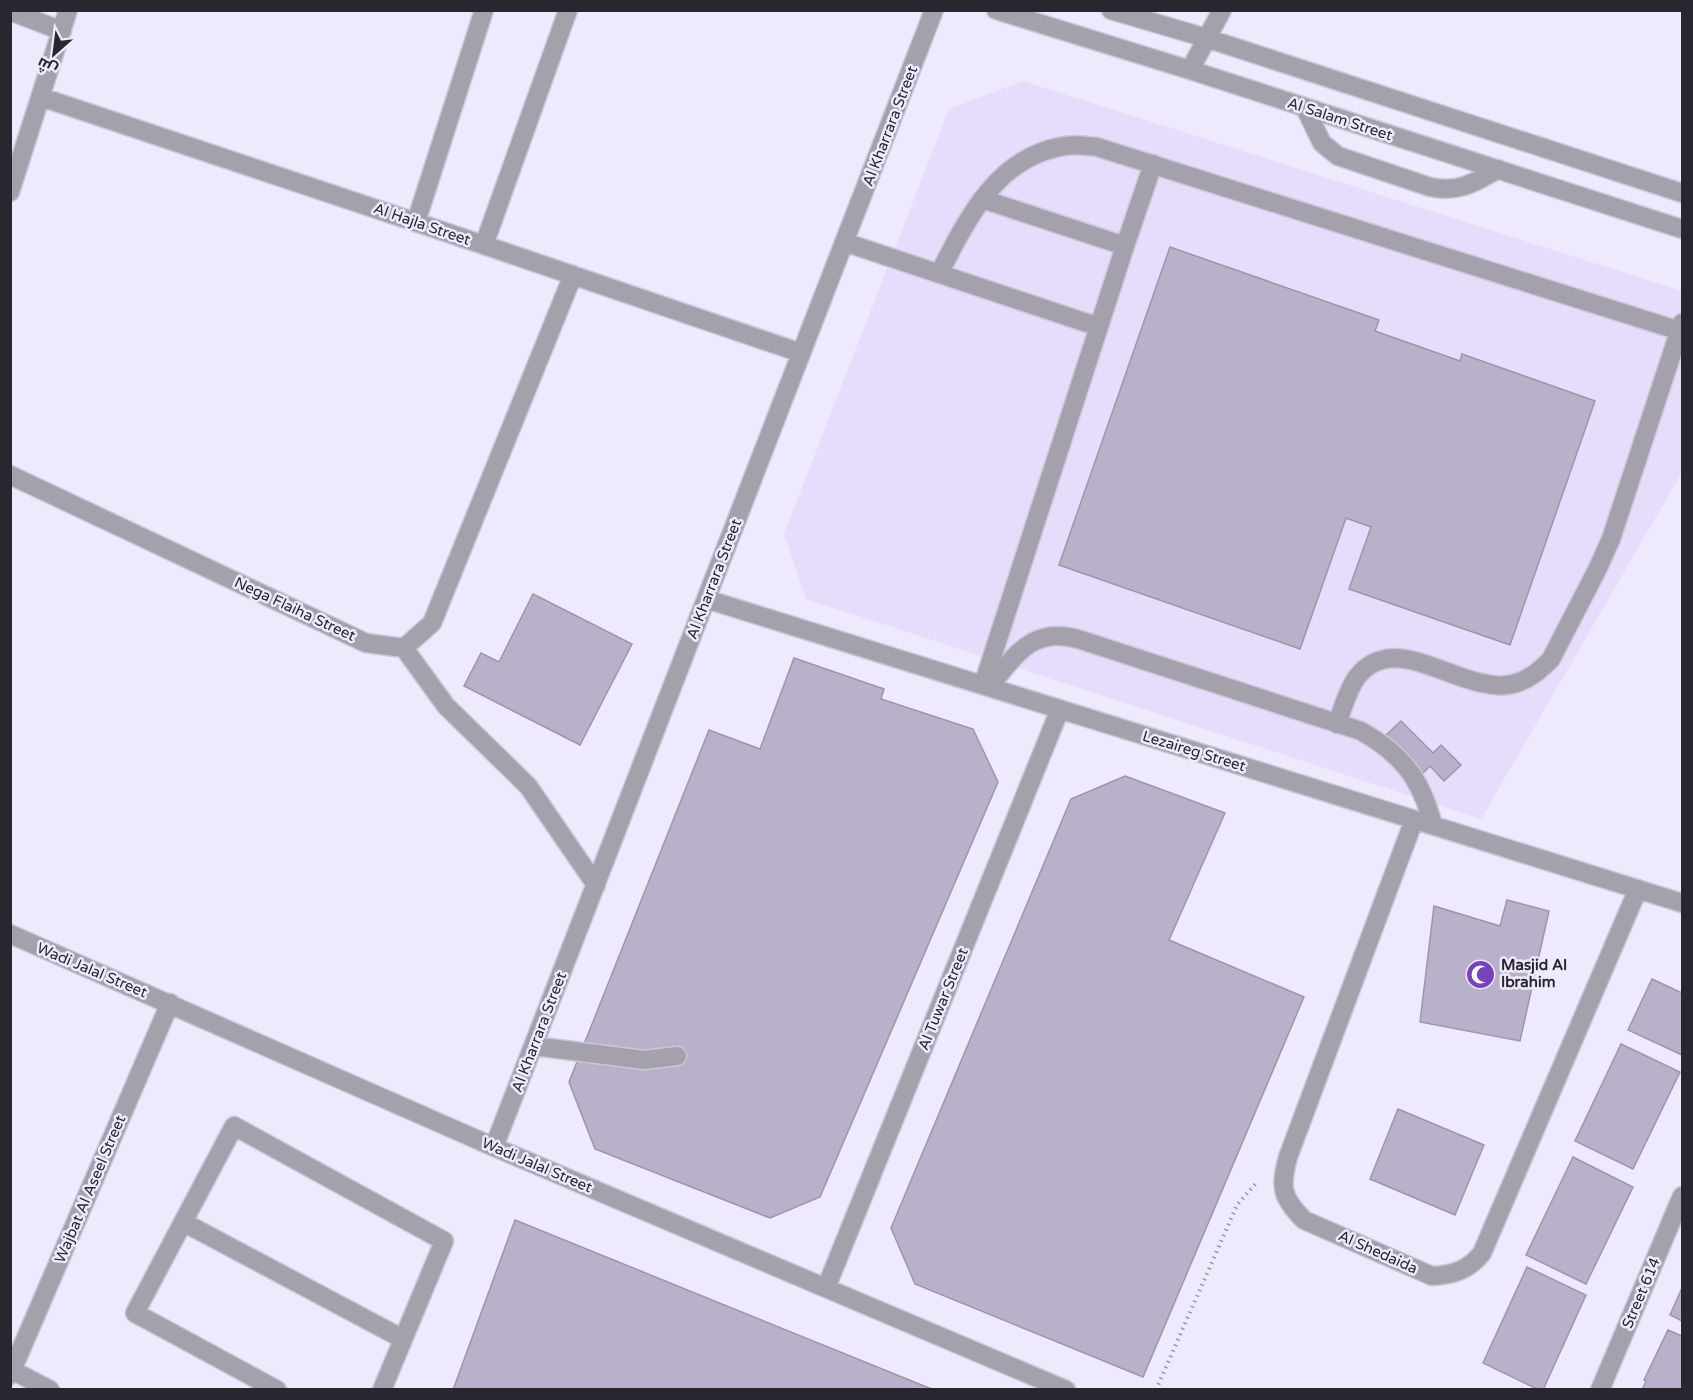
<svg xmlns="http://www.w3.org/2000/svg" width="1693" height="1400" font-family="'Varela Round',Cairo,sans-serif">
<style>
.built{fill:#e6dcfc}
.building{fill:#b9b1c9;stroke:#9c95ac;stroke-width:1.5}
.lines{fill:none;stroke-linecap:round;stroke-linejoin:round}
.minor-casing{stroke:#cbc6d8;stroke-width:21}
.path{stroke:#9994a3;stroke-width:4;stroke-dasharray:1.5 4.5;stroke-linecap:butt}
.minor{stroke:#a4a1ac;stroke-width:18}
.labels{text-anchor:middle;dominant-baseline:central;stroke-width:5;stroke-linejoin:round;paint-order:stroke}
.street-label{font-size:15px;fill:#29262f;stroke:#efe9fd}
.poi-label{font-size:15px;font-weight:bold;fill:#29262f;stroke:#efe9fd;text-anchor:start}
</style>
<rect width="100%" height="100%" fill="#efe9fd"/>
<path class="built" d="M1023,81L1682,291V472L1481,819L806,599L784,534L949,109Z"/>
<path class="building" d="M1170,247L1379,320L1375,331L1460,361L1462,354L1595,401L1510,645L1349,589L1371,527L1346,518L1300,649L1059,565Z
M533,594L632,644L580,745L464,686L481,653L499,662Z
M794,658L884,689L881,699L973,729L998,782L820,1197L770,1218L595,1149L569,1082L709,730L760,749Z
M1401,721L1433,753L1441,745L1461,765L1444,781L1430,766L1420,776L1383,738Z
M1125,776L1225,813L1169,940L1304,997L1143,1377L915,1284L891,1228L1071,799Z
M1507,900L1549,911L1520,1041L1420,1022L1434,906L1500,926Z
M1652,979L1682,993V1055L1628,1030Z
M1621,1044L1680,1072L1633,1169L1575,1141Z
M1398,1109L1484,1145L1455,1215L1370,1179Z
M1573,1157L1633,1187L1586,1284L1526,1255Z
M515,1220L934,1390H453Z
M1527,1267L1586,1295L1543,1390H1539L1483,1363Z
M1682,1288V1321L1670,1315Z
M1668,1330L1682,1336V1390H1642L1646,1381L1644,1380Z"/>
<g class="lines">
<defs>
<path id="minor" d="M996,10L1190,70L1682,229
M1111,10L1206,38L1682,193
M10,11L62,31
M1190,70L1222,10
M41,97L484,245L801,353
M1305,108L1322,143L1338,156L1430,187C1459,193 1474,183 1498,169
M10,192L68,10
M982,199L1125,246
M416,222L484,10
M844,242L1099,327
M484,245L568,10
M939,274C967,219 997,156 1065,146C1075,144 1087,146 1097,147L1680,331
M10,475L366,643L404,648L432,623L573,275
M706,599L1682,903
M404,648L446,706L528,786L596,885
M983,685L1125,246L1153,164
M989,687C1015,656 1032,626 1078,639L1361,731C1403,755 1421,779 1433,825
M1337,724C1342,710 1348,689 1357,677C1396,626 1462,696 1513,684C1529,680 1540,671 1551,659L1597,570L1611,539L1682,323
M1414,820L1288,1157C1280,1187 1281,1197 1304,1220L1432,1276C1453,1275 1469,1270 1482,1253L1638,889
M10,934L494,1147L1066,1390
M534,1046L644,1060L677,1056
M494,1147L934,10
M183,1222L403,1339
M826,1288L1060,709
M12,1370L50,1390
M10,1375L170,1003
M277,1390L135,1313L234,1126L444,1241L382,1390
M1600,1390L1682,1196"/>
</defs>
<use href="#minor" class="minor-casing"/>
<path class="path" d="M1156,1390L1237,1205L1258,1181"/>
<use href="#minor" class="minor"/>
</g>
<defs>
<symbol id="mosque-disc" viewBox="-11 -11 22 22"><circle r="9.5" fill="#74b" stroke="#efe9fd"/><path d="M3.5-4.9A6 6 0 1 0 3.5 4.9A5 5 0 1 1 3.5-4.9Z" fill="#fff"/></symbol>
</defs>
<g fill-rule="evenodd">
<use href="#mosque-disc" x="1464" y="958" width="33" height="33"/>
</g>
<g class="labels">
<g class="street-label">
<text transform="translate(1340 119) rotate(18)">Al Salam Street</text>
<text transform="translate(890 126) rotate(-69)">Al Kharrara Street</text>
<text transform="translate(422 224) rotate(19)">Al Hajla Street</text>
<text transform="translate(714 579) rotate(-69)">Al Kharrara Street</text>
<text transform="translate(295 609) rotate(25)">Nega Flaiha Street</text>
<text transform="translate(1194 751) rotate(17)">Lezaireg Street</text>
<text transform="translate(92 970) rotate(23)">Wadi Jalal Street</text>
<text transform="translate(943 999) rotate(-68)">Al Tuwar Street</text>
<text transform="translate(539 1032) rotate(-69)">Al Kharrara Street</text>
<text transform="translate(537 1165) rotate(23)">Wadi Jalal Street</text>
<text transform="translate(90 1189) rotate(-67)">Wajbat Al Aseel Street</text>
<text transform="translate(1378 1252) rotate(24)">Al Shedaida</text>
<text transform="translate(1641 1293) rotate(-67)">Street 614</text>
</g>
<g class="poi-label">
<text x="1501" y="965">Masjid Al<tspan x="1501" dy="17">Ibrahim</tspan></text>
</g>
</g>
<rect width="1693" height="1400" fill="none" stroke="#29262f" stroke-width="24"/>
<g transform="translate(54 54) rotate(208)" stroke="#efe9fd" stroke-width="4.5" paint-order="stroke">
<path d="M0-4.5L10 22L0 15L-10 22Z" fill="#29262f"/>
<text y="-9" font-size="16" font-weight="bold" text-anchor="middle" fill="#29262f">ش</text>
</g>
</svg>
